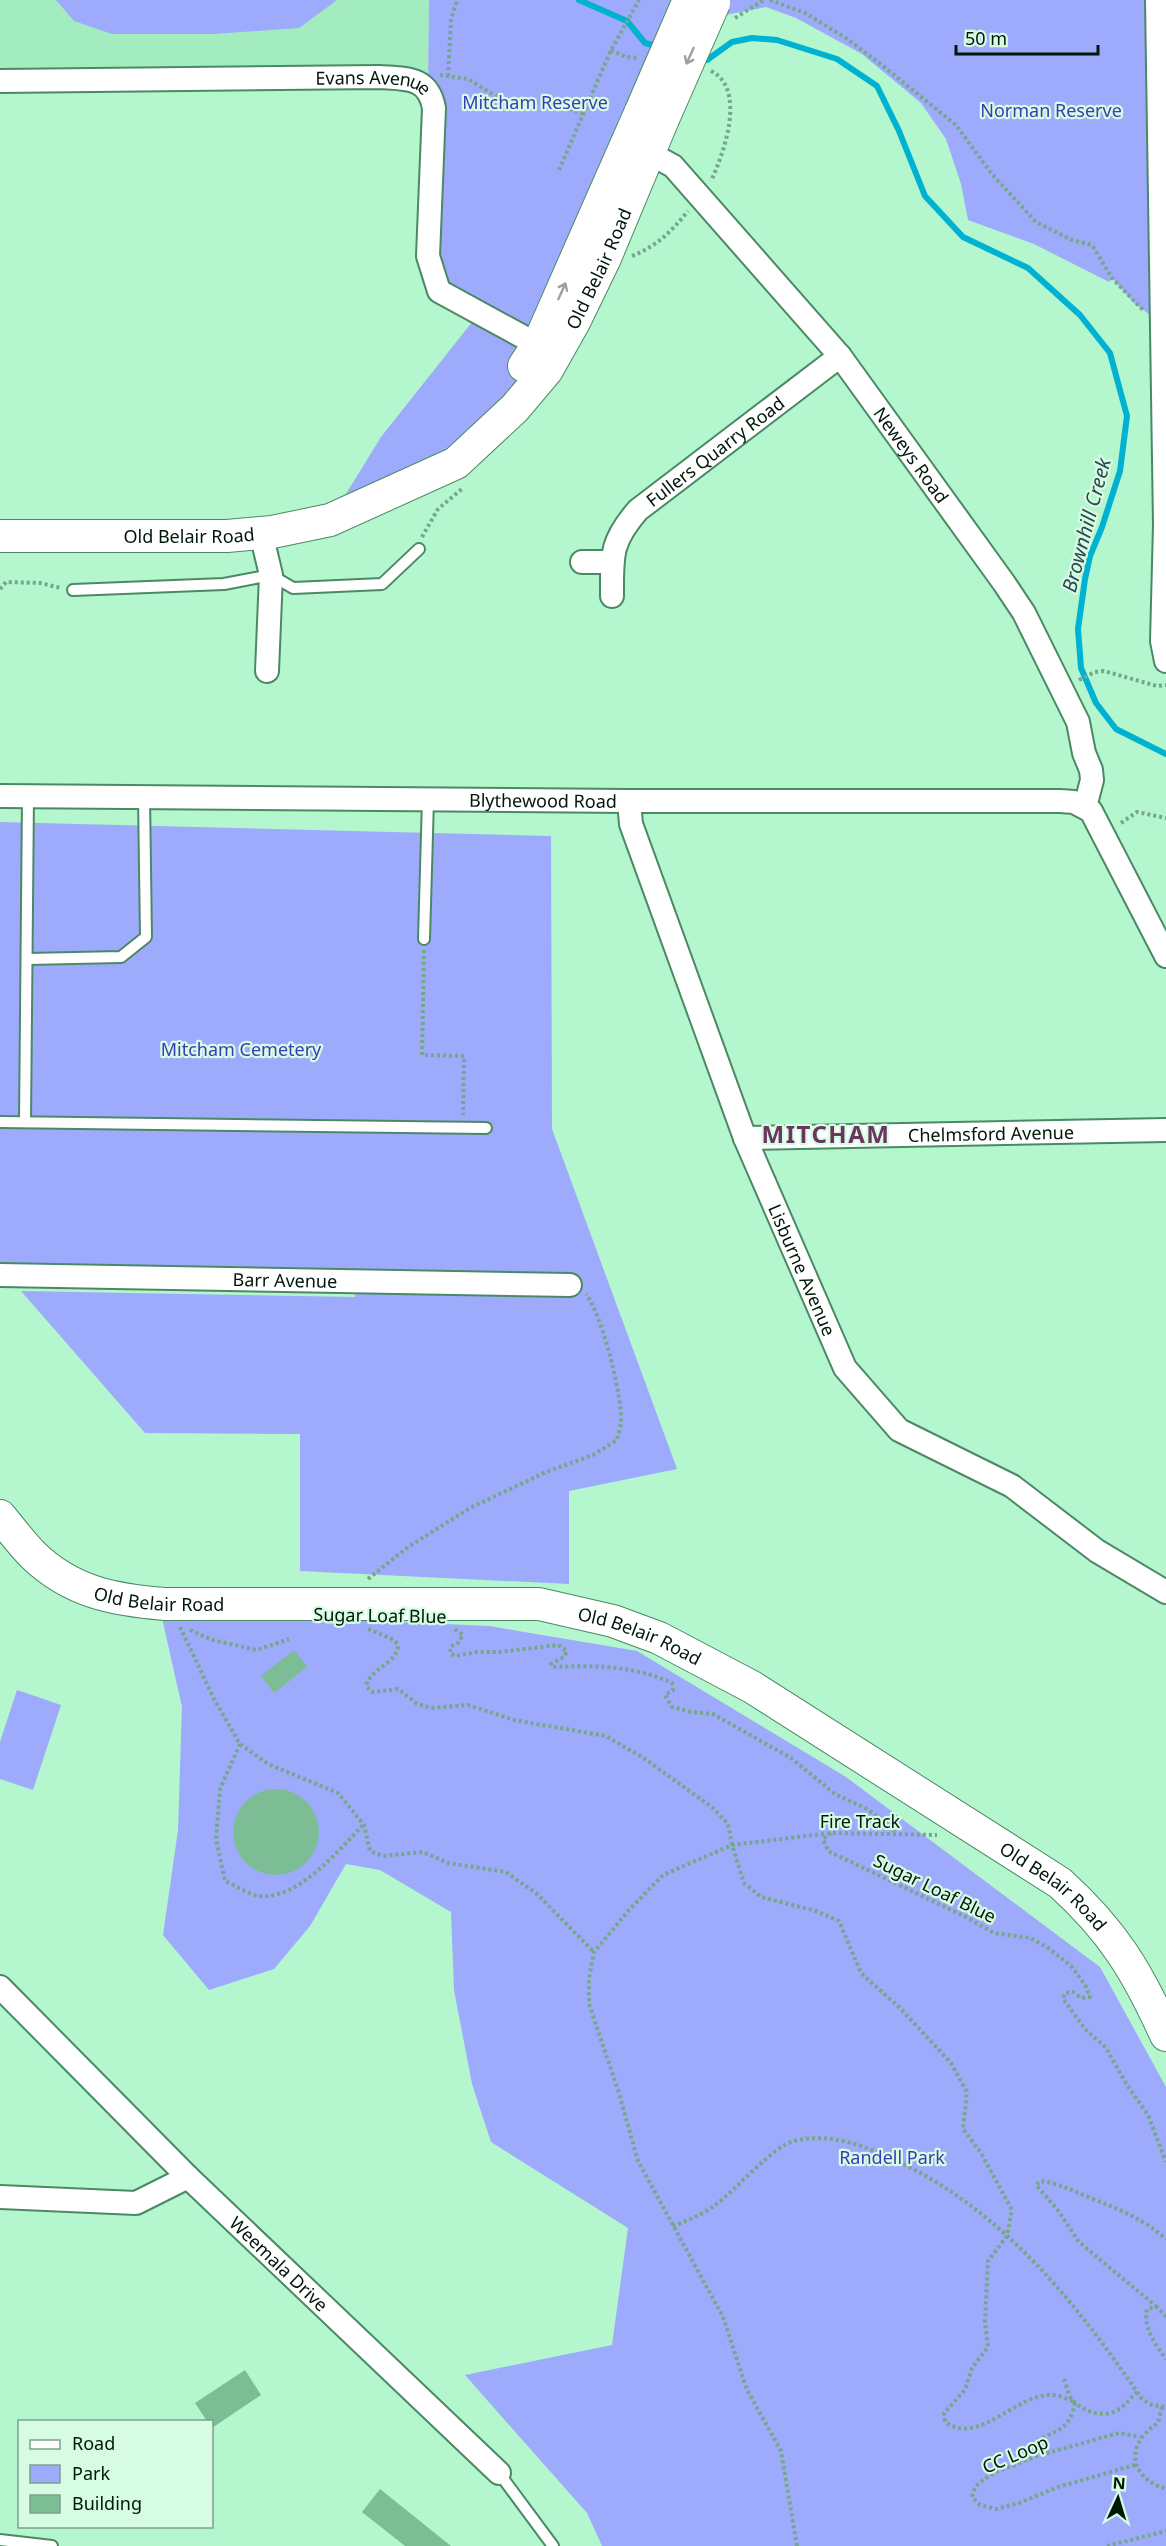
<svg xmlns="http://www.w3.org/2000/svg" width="1166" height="2546" font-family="'Noto Sans',sans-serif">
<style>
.built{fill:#a3ecbf}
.green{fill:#9eaafc}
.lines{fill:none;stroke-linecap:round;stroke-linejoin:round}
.stream{stroke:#00b2d2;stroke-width:6}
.building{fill:#7dbd96}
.lane-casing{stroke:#4b8965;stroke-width:14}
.street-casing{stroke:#4b8965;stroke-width:26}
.secondary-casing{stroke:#4b8965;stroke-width:34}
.path{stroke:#75a788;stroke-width:4;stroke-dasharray:3 3;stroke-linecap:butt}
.lane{stroke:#fff;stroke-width:10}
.street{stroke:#fff;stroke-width:22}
.secondary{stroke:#fff;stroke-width:32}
.secondary-bridge-casing{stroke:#4b8965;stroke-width:34;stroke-linecap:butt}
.secondary-bridge{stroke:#fff;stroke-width:32}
.oneway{stroke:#99a29d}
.labels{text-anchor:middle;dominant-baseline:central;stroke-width:4.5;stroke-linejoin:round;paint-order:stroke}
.street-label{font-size:18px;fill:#001709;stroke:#d6fce3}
.park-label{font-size:18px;fill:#3e3ab4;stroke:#d6fce3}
.water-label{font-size:20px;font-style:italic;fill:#2b4850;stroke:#d6fce3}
.district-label{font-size:24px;font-weight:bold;letter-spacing:1.5px;fill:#6d3460;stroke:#d6fce3}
</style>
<rect width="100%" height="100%" fill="#b4f6cd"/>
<path class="built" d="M0,0H429L428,89L0,81Z"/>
<path class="green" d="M56,0H337L299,28L213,34H112L74,21Z
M429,0H689L556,355L456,463L330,520L381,437L480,312L439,291L428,89Z
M728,0H1158L1154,318L1134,303L1112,278L1109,282L1034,244L968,220L961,184L946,139L921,103L862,54L796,18L766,7L720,16Z
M0,822L551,836L552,1129L677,1469L569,1491V1584L300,1571V1434L145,1433L21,1291L355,1297L356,1274L0,1267Z
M288,1617L489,1626L637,1651L846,1777L1100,1967L1166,2087V2546H602L587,2513L465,2375L612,2345L628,2228L491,2142L472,2084L454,1990L451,1912L380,1870L346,1864L310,1926L274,1969L209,1990L163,1935L178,1830L182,1707L162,1618Z
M17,1690L61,1705L33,1790L0,1779V1742Z"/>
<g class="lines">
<path class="stream" d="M579,0L627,21L645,43L659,47
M701,58L707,60L732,42L752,38L777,40L837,59L877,86L899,131L925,196L963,237L1028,268L1080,315L1110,353L1127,416L1120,471L1102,527L1090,556L1085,579L1078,629L1081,668L1096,703L1116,729L1166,754"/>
</g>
<path class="building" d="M294,1650L307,1667L274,1693L261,1676Z
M233 1832a43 43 0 1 1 86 0a43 43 0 1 1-86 0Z
M245,2370L261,2395L212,2428V2421H207L195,2403Z
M380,2489L451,2546H405L362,2512Z"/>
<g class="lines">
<defs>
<path id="lane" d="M73,590L224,584L271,575L293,588L382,584L419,549
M424,939L428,799
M27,959L121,957L146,937L144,797
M0,1122L486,1128
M25,1122L28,796
M499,2473L553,2546
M0,2540L52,2546"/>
<g id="street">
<path d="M1157,0L1165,525L1162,641L1166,661"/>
<path id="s1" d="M0,81L379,77C406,79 428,76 434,108L428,256L439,291L538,345"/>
<path id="s2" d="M636,146L673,166L840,356L1004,583L1024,613L1078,722L1084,753L1091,770L1092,780L1085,807"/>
<path d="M261,533L271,575L267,671"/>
<path d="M582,562H612"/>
<path id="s3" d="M612,596C612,556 610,542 638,510L840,356"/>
<path id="s4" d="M0,796L629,801H1060L1074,802L1091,811L1166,956"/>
<path id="s5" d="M629,801L631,824L745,1138L845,1368L899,1430L1012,1486L1097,1551L1166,1592"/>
<path id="s6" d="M745,1138L1166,1130"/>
<path id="s7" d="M0,1275L570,1285"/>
<path id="s8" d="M0,1987L188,2177L499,2473"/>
<path d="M0,2197L136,2203L188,2177"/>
</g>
<g id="secondary">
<path d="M524,366L538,345L641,111"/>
<path id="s9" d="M0,536H227L272,532L330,520L456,463L515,408L547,370L574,322L605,258L663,119"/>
<path id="s10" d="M0,1516C11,1529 21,1543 33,1555C71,1592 114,1600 165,1604H539L613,1621L659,1638L752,1687L1060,1883C1113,1931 1137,1971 1166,2035"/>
</g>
</defs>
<use href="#lane" class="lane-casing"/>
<use href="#street" class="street-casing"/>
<use href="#secondary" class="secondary-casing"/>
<path class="path" d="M770,0L805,13L846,38L883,66L956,125L991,173L1036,222L1072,240L1092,245L1112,278L1143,310
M735,18L764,0
M611,50L626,57L639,58
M711,71C747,89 724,153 711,181
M440,75L468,79L504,101L517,104L551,101L583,114
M448,76L451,20L457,0
M559,170L611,50L639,0
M632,256C657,246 672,231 688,211
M422,537L438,509L463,488
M0,589L6,582L40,583L61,588
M1079,680L1095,672L1104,671L1157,686L1166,685
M1121,823L1137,812L1166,818
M424,950L422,1055L464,1056L463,1115
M368,1579L408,1547L470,1508L546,1472L593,1455L617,1440C618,1434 621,1427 621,1421C622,1394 602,1315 586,1294
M180,1627L214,1699L240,1744L268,1764L338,1793L364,1825L370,1851L383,1856L423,1852L448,1863L506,1872L537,1894L594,1952
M368,1629L392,1639L398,1644C398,1664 371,1667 366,1686L372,1692L398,1689L416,1703L430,1708L468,1705L514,1720L606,1736L645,1759L713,1808L728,1824L732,1845L744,1883L761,1897L816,1911L839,1921L861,1973L900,2008L951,2063L967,2092L963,2129L981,2153L1012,2210L1007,2236L988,2261L985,2322L988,2347L972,2368L965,2390L944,2413L945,2422C979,2447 1017,2392 1053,2395C1060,2395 1068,2400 1075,2402C1070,2435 1048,2430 1029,2447C1023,2453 1018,2461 1013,2467
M455,1629L463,1635L458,1643L451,1646L450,1653L455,1656L477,1652H499L558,1645L567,1651L564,1657L551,1664L553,1667C593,1665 636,1666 672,1683L673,1690L665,1695L672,1707L691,1712L713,1714L791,1758L835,1794L867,1809L892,1826L895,1834
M190,1630L212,1640L257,1650L289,1639
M240,1744L220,1789L216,1839L225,1881C235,1885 249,1895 259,1896C298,1900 339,1850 363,1825
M831,1833L823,1839L828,1851L966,1917L994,1933L1030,1938L1047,1947L1072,1967L1085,1985L1090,1997L1081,1998L1073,1992L1065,1993L1063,1999L1086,2030L1106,2048L1127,2085L1148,2115L1166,2162
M673,2227C687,2220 702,2215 714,2206C734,2192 774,2145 794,2141C826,2133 857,2143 886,2156C999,2205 1074,2300 1142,2399L1152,2405L1166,2407
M1157,2307L1079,2242L1057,2209L1036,2185L1040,2181C1060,2183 1075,2192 1093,2199C1121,2210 1143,2219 1166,2239
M1166,2317L1157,2307L1147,2309C1143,2328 1155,2344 1166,2359
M1064,2379C1066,2385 1068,2393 1071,2398C1081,2412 1105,2419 1119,2409C1126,2405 1131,2397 1137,2392
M1162,2407L1158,2423C1125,2444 1128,2477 1166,2489
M1135,2465L1058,2487L1019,2503L996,2509L980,2505L972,2497L975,2487L984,2479L998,2471L1040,2455L1119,2433L1140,2437
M797,2546L781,2451L747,2390L723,2317L638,2161L618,2090L589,2004V1978L594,1952L629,1910L663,1875L732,1845L831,1833L937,1835
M1107,2546L1166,2531"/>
<use href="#lane" class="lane"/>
<use href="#street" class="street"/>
<use href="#secondary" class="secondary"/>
<defs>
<path id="secondary-bridge" d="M641,111L689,0
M663,119L714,3"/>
</defs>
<use href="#secondary-bridge" class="secondary-bridge-casing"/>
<use href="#secondary-bridge" class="secondary-bridge"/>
</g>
<defs><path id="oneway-shaft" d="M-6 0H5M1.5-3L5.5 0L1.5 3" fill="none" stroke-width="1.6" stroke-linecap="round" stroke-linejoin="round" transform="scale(1.5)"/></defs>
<g class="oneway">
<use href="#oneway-shaft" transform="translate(690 56) rotate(114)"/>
<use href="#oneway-shaft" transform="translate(562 291) rotate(-66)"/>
</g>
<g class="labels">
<g class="street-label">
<text stroke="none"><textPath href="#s1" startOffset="374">Evans Avenue</textPath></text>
<text stroke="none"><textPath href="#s9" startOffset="714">Old Belair Road</textPath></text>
<text stroke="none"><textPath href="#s3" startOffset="190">Fullers Quarry Road</textPath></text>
<text stroke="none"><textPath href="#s2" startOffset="417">Neweys Road</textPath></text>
<text stroke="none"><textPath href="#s9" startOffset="189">Old Belair Road</textPath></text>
<text stroke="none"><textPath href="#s4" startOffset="543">Blythewood Road</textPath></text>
<text stroke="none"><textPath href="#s6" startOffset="246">Chelmsford Avenue</textPath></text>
<text stroke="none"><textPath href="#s5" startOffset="501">Lisburne Avenue</textPath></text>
<text stroke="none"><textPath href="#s7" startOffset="285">Barr Avenue</textPath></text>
<text stroke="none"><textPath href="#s10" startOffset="189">Old Belair Road</textPath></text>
<text transform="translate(380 1615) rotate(1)">Sugar Loaf Blue</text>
<text stroke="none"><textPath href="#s10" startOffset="675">Old Belair Road</textPath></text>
<text x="860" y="1821">Fire Track</text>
<text transform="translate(935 1888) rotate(26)">Sugar Loaf Blue</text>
<text stroke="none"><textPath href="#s10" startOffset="1161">Old Belair Road</textPath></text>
<text stroke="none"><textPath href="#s8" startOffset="393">Weemala Drive</textPath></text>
<text transform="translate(1015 2454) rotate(-23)">CC Loop</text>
</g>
<g class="park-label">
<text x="535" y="102">Mitcham Reserve</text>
<text x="1051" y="110">Norman Reserve</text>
<text x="241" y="1049">Mitcham Cemetery</text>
<text x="892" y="2157">Randell Park</text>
</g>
<g class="water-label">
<text transform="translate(1086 525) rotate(-75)">Brownhill Creek</text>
</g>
<g class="district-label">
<text x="826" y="1133">MITCHAM</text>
</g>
</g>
<rect x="18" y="2420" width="195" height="108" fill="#d6fce3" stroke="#80a08c" stroke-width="1.5"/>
<rect x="30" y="2440" width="30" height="9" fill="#ffffff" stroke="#80a08c" stroke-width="1.5"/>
<text x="72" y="2450" font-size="18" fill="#001709">Road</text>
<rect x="30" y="2465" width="30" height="18" fill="#9eaafc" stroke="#80a08c" stroke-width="1.5"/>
<text x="72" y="2480" font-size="18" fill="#001709">Park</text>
<rect x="30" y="2495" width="30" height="18" fill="#7dbd96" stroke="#80a08c" stroke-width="1.5"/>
<text x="72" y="2510" font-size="18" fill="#001709">Building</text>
<g transform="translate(1118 2498) rotate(4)" stroke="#d6fce3" stroke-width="4.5" paint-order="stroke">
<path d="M0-4.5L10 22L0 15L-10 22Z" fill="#001709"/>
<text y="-9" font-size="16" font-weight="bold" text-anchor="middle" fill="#001709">N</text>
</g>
<path d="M956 45v9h142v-9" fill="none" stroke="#001709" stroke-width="3"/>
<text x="965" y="45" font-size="18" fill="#001709" stroke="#d6fce3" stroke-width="4.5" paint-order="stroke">50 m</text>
</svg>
